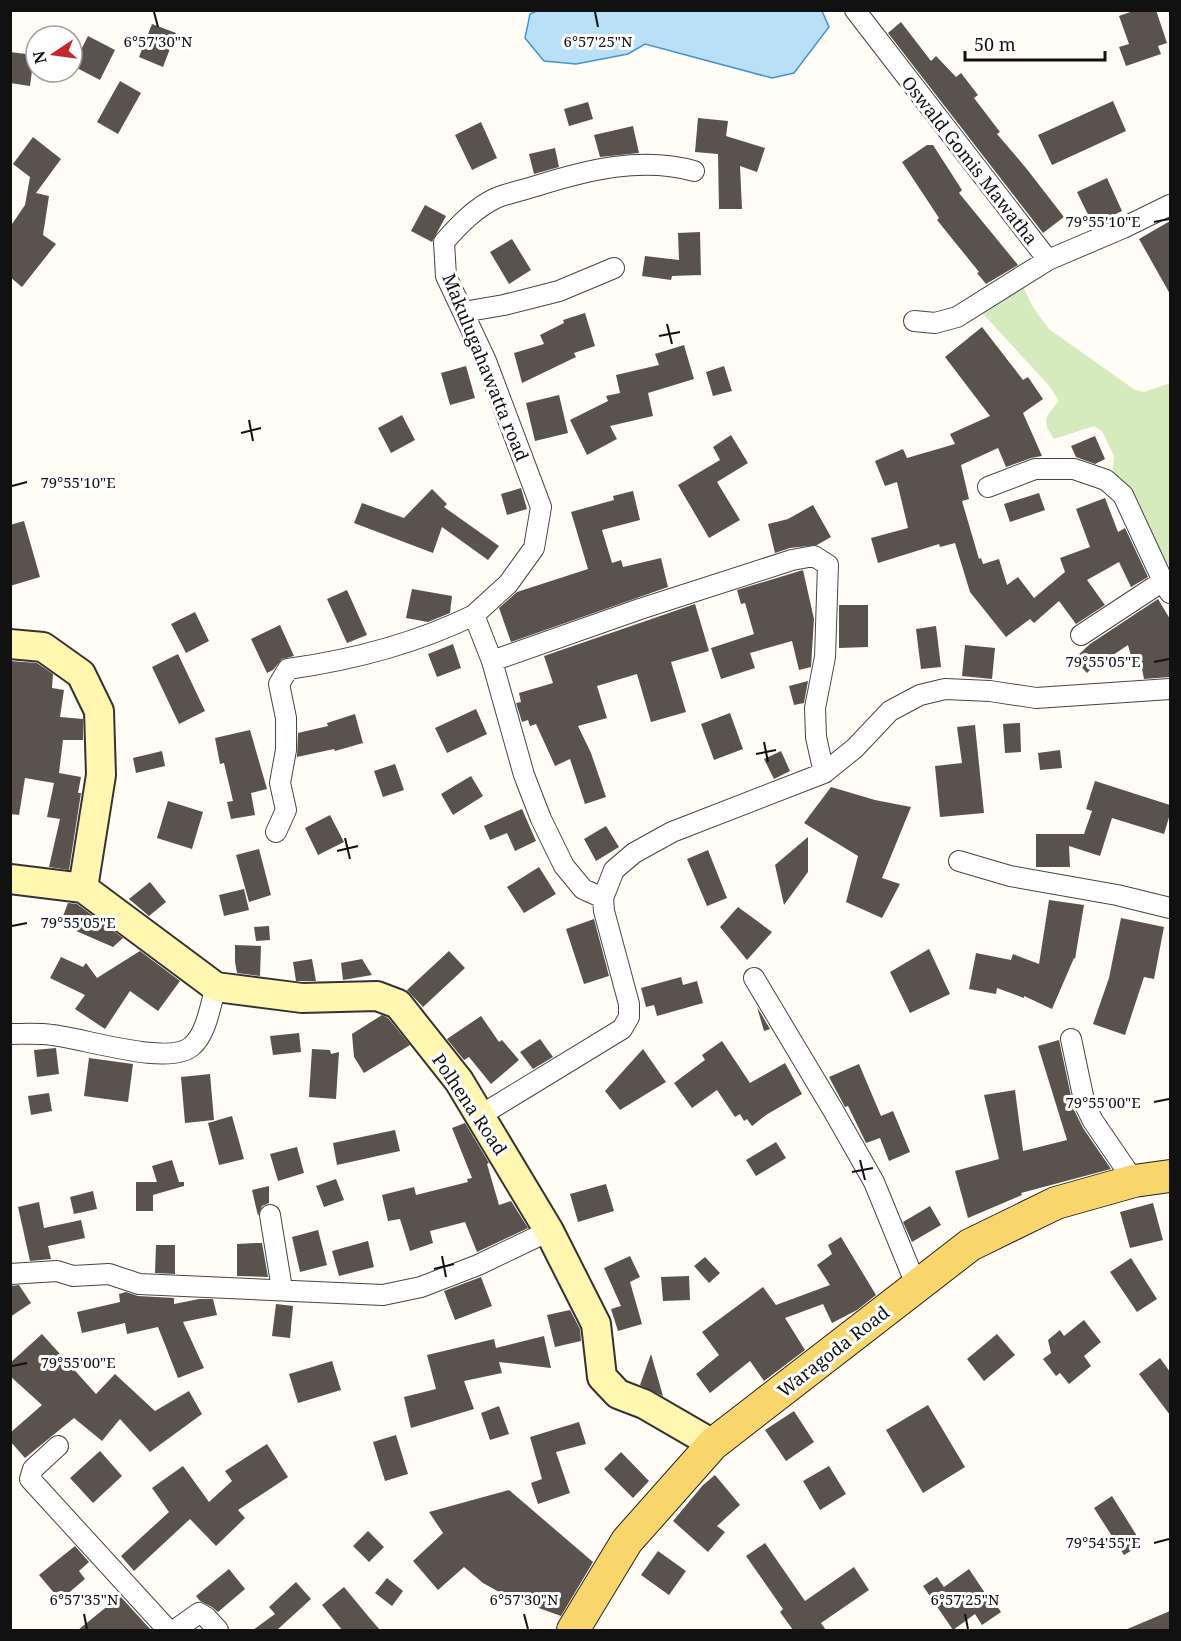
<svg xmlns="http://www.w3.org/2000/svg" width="1181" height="1641" font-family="'Noto Serif',serif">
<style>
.green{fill:#d5ebbd}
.water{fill:#b9e0f7;stroke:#3f96cf;stroke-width:1.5}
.building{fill:#5a524d}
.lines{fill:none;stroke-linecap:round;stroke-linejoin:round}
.street-casing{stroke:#444;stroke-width:22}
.secondary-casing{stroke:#333;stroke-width:32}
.primary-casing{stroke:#222;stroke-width:34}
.street{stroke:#fff;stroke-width:20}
.secondary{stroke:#fff6b0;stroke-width:28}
.primary{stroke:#f9d66b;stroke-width:32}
.ticks{fill:none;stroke:#111;stroke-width:2}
.labels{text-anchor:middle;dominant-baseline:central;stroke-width:6;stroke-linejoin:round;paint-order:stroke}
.street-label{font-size:18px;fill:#111;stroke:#fff}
.ticks-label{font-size:15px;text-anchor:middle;fill:#111;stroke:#fff;stroke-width:6;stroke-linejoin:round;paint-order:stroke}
</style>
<rect width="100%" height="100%" fill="#fffdf5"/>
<path class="green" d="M1019,278L1033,307L1049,329L1135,390L1144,392L1170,383V564L1157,568L1111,484L1114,456L1102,431L1094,426L1054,439C1041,420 1045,418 1059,401L1050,387L975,305Z"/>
<path class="water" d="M539,10L822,11L829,27L794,73L772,78L645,44L628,54L576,64L544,61L525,38L530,14Z"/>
<path class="building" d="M1136,10H1156L1167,43L1158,46L1161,54L1126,66L1119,47L1129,44L1119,16Z
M901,22L931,61L936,56L956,77L961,73L978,95L974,98L1000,132L997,134L1026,168L1064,217L1043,233L888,33Z
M152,24L176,33L163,67L139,57Z
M88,36L115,50L100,80L73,66Z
M10,52L34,55L30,86L10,83Z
M120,81L141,93L118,134L97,122Z
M1113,101L1126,131L1052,165L1038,135Z
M588,102L593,119L569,126L564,109Z
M698,118L728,121L726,136L765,148L757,172L740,166L742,209H719L718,154L695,152Z
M481,122L497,158L472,170L455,135Z
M633,126L639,153L600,157L594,135Z
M33,137L61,159L36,193L49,196L43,235L56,244L22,287L10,277V227L25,205L30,177L13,164Z
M927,145H933L962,190L959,193L1018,265L986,284L977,273L979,272L937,220L939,218L902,162Z
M555,148L559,167L534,174L529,154Z
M1107,178L1122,211L1093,225L1077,192Z
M425,205L446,216L432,242L411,231Z
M1170,221V294L1139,239Z
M700,232L701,275L672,276L671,280L642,276L645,256L679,260L678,233Z
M512,239L531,270L509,284L490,252Z
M585,313L595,346L574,353L576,357L522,383L514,353L544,344L540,335L564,323L563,320Z
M982,327L1023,380L1028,377L1043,399L1023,413L1042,456L1031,458L1006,467L998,448L961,465L969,499L962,501L979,559L981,558L983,564L999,559L1007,585L1018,577L1034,598L1065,572L1060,558L1090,547L1076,509L1105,498L1118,532L1125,528L1148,577L1131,587L1119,562L1087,580L1105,605L1076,624L1059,601L1034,623L1030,619L1006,637L970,592L955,543L940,547L939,544L878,563L871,538L908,528L897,482L885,486L875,461L903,449L907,458L955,444L950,434L990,416L945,357Z
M684,345L694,379L648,393L653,416L610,426L617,439L587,455L570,420L608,401L606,396L620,393L616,375L659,365L655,354Z
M466,366L475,398L450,405L441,373Z
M724,366L732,391L713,396L706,372Z
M559,395L568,433L535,441L526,403Z
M402,415L415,440L391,453L378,428Z
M731,435L748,463L717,482L740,520L709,538L678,485L720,460L713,447Z
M1095,436L1105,459L1095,464L1076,457L1071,446Z
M521,488L527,509L507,515L501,494Z
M432,489L447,504L444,507L499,546L488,560L442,527L433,553L354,523L362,503L404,518Z
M633,491L640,520L602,530L612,563L621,560L623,567L661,558L668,587L511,642L499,608L517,592L588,569L571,512L614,500L613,496Z
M1039,493L1045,510L1010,522L1004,504Z
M813,505L831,537L817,545L790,548L775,553L768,524L788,519Z
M24,521L40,577L10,586V525Z
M803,570L814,619L811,667L799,670L792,641L750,653L755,668L721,679L711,648L754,634L745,603L741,604L737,590Z
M412,589L452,596L450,613L428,622L406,618Z
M347,590L367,635L347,643L327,599Z
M1158,599L1170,619V677L1144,679L1141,664L1134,667L1128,645L1107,659L1105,655L1087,673L1074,659L1090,644Z
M695,604L709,651L671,662L686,712L651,722L637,674L597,686L607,718L578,726L591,753L606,797L585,804L570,759L555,766L536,724L530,726L528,720L522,722L516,703L521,702L519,693L553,683L544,656Z
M839,605H868V647L839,648Z
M195,612L209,641L186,653L171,624Z
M280,625L294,656L282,659L273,670L267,673L251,639Z
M936,626L941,667L921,669L916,629Z
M453,644L461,668L437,677L428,654Z
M965,645L995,648L992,679L962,676Z
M178,654L205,711L179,724L152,667Z
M10,661L37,663L53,674L52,688L64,690L60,717L83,719V740H63L59,773L81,777L78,793H81L69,870L49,867L60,819L47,817L54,783L25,778L19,815L10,814Z
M808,681L804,703L794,705L789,686Z
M476,709L487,734L447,753L435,728Z
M730,713L743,749L714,760L701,724Z
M355,714L363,743L335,751L334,749L297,757L298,733L328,726L327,723Z
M1020,723L1021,752L1005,753L1003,724Z
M975,725L984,813L940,817L935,766L962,763L957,727Z
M250,730L267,789L251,793L255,815L231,819L227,802L233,801L224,763L220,764L215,738Z
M1060,750L1062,768L1040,770L1038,753Z
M162,751L165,766L136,773L133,758Z
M781,751L790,771L774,779L764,759Z
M395,764L404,790L383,797L374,771Z
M471,776L483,796L453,815L441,794Z
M1095,781L1170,805V814L1164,834L1112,818L1100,856L1069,846L1070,867H1036V834H1084L1092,811L1086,809Z
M831,787L875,800L911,807L882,878L900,884L882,918L846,902L858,856L804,823Z
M168,801L203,812L192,849L157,838Z
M522,809L536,841L515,851L507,833L490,840L484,826Z
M330,815L344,842L318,855L305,828Z
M606,826L619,847L596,861L584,839Z
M808,837V872L784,905L775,865Z
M259,849L271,895L249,902L236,855Z
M708,850L727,898L707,906L687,859Z
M539,867L556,894L524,913L507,887Z
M150,882L166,902L149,916L129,899Z
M244,889L249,910L224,916L219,895Z
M1049,900L1084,905L1075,959L1074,958L1052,1009L1024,996V998L997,988L996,994L969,989L976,953L1011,960L1013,954L1039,964Z
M68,903L77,904L123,938L113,947L60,924Z
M738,907L772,932L747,960L720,927Z
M1121,918L1164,927L1154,979L1144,977L1125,1035L1093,1024L1109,978Z
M594,919L609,976L584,984L566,929Z
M269,926L270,940L256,941L254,927Z
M235,945L261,946L260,976L237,973L235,962Z
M929,949L950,994L910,1013L890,972Z
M140,951L180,981L158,1011L130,991L105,1029L75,1009L85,995L50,978L61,957L83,967L86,963L97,978Z
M449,951L465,968L423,1007L407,990Z
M312,959L316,981H296L293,962Z
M362,959L372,975L343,980L341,963Z
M681,977L683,985L697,981L703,1003L657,1016L654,1005L646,1007L641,988Z
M757,1007L770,1029L764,1031Z
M382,1015L388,1018L410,1045L364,1073L354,1057L352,1034Z
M481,1016L499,1042L502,1040L519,1060L491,1084L469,1057L464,1060L447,1039Z
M299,1033L301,1052L273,1055L270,1036Z
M540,1039L553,1057L533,1069L520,1052Z
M1059,1040L1074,1110L1083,1128L1111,1169L1021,1193L1022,1195L968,1218L955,1171L999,1159L984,1095L1015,1090L1023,1151L1067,1140L1038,1046Z
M722,1041L750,1083L785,1063L802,1094L766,1115L752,1126L747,1119L744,1121L740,1114L735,1117L717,1090L692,1108L674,1083L705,1060L702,1055Z
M56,1048L59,1074L37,1077L34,1050Z
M312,1049L330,1050L331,1054L339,1052L336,1099L309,1097Z
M643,1049L666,1082L620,1110L605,1091Z
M89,1058L133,1064L128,1102L84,1096Z
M859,1064L881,1116L893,1111L910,1152L889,1161L880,1138L866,1143L848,1106L845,1107L829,1077Z
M210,1074L214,1120L185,1123L181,1077Z
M49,1093L52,1111L31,1115L28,1096Z
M232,1116L244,1159L219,1165L208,1123Z
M465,1123L489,1163L487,1164L499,1205L511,1201L528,1228L477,1252L465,1222L430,1231L433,1243L410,1251L400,1219L388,1221L382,1195L414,1187L416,1195L468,1182L467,1179L472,1178L452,1128Z
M395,1130L400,1151L337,1165L333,1143Z
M776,1142L786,1158L756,1176L746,1160Z
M297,1147L304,1173L278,1181L270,1154Z
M172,1160L179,1182H184V1186L153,1195V1211H136V1182H157L152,1166Z
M336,1179L344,1200L324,1207L316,1186Z
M606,1184L614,1211L578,1222L570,1194Z
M269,1186V1203L262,1206L258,1216L252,1190Z
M93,1191L97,1209L74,1214L70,1197Z
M39,1202L44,1228L81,1220L85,1238L48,1246L51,1259L30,1261L18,1207Z
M1153,1203L1163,1240L1130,1248L1120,1212Z
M930,1206L941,1225L912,1242L903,1222Z
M318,1230L327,1265L300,1272L292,1237Z
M841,1237L876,1295L857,1310L832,1323L823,1304L785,1318L805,1350L764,1381L750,1361L710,1393L696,1374L719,1355L702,1332L763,1287L776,1305L830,1285L817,1265L832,1254L828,1245Z
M368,1241L374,1267L339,1276L332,1251Z
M255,1243H262L268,1277L237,1276V1244Z
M156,1245H175V1274L155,1273Z
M630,1256L640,1277L630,1282L642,1324L618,1331L611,1309L621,1306L604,1268Z
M705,1257L720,1273L709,1283L694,1266Z
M1131,1258L1157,1299L1137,1312L1110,1272Z
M689,1276L690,1300L663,1301L661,1277Z
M481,1277L492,1306L455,1320L444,1291Z
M19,1285L31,1303L10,1317V1286Z
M126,1292L138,1296L174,1298V1304L199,1299H213L217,1315L183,1322L204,1368L178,1378L158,1327L127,1334L125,1323L82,1333L77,1312L120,1302L119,1294Z
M276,1304L293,1306L290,1338L272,1336Z
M570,1310L580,1329L581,1341L555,1347L547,1315Z
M1084,1320L1101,1342L1084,1356L1091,1366L1069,1384L1060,1373L1056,1376L1043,1359L1051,1353L1048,1340L1060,1330L1064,1336Z
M42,1334L96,1394L115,1374L155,1411L189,1391L202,1414L150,1452L120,1419L102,1441L74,1418L25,1458L10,1441V1433L42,1405L10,1376V1363Z
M997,1334L1015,1355L984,1381L967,1359Z
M544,1336L551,1368L499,1362L502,1373L464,1381L474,1409L411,1428L404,1397L436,1389L427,1355L494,1339L496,1348Z
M651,1354L663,1396L640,1385Z
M1160,1358L1170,1372V1415L1139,1374Z
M332,1361L341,1390L298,1403L289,1374Z
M928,1405L965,1467L923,1493L886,1430Z
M499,1406L509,1434L490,1440L481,1413Z
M794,1411L814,1442L786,1461L765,1430Z
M579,1422L586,1444L556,1452L570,1493L538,1504L531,1483L542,1479L530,1437Z
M396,1435L408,1474L385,1481L373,1442Z
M267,1444L288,1477L238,1510L245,1518L216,1546L190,1519L134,1571L121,1556L169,1512L152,1488L183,1466L209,1502L232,1481L225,1471Z
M100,1451L122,1476L93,1503L70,1478Z
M621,1452L649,1481L633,1498L604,1469Z
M829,1466L846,1494L820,1510L803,1481Z
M715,1475L740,1505L717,1526L725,1532L708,1552L673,1521L703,1485Z
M509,1490L593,1562L561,1616L508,1597L483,1583L464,1567L438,1590L413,1561L443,1533L429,1512Z
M1112,1496L1142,1544L1124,1555L1094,1508Z
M368,1531L384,1547L369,1562L353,1546Z
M765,1543L805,1601L854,1567L869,1590L821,1623L826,1630H793L780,1612L783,1609L746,1556Z
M75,1546L89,1562L79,1571L85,1579L60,1600L39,1575Z
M658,1551L686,1571L669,1595L641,1575Z
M229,1569L245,1589L218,1612L212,1607L200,1601L196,1596Z
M969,1569L989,1599L991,1597L1001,1612L982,1625L975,1614L953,1630L923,1586L937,1577L944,1587Z
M387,1578L403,1591L392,1606L375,1593Z
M296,1582L311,1599L277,1630H253L275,1614L269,1607Z
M344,1587L368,1616L380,1630H342L322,1605Z
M120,1596L151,1630H78Z
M1170,1611V1630H1125Z"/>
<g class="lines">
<defs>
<path id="street" d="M855,10L1048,260L1123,228L1170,205
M463,312L504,305L559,291L614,268
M914,321L935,323L957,317L1048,260
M988,487L1035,469H1074L1106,480L1123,495L1163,581
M1081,635L1163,581L1170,593
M492,661L474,615L508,584L534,548L541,507L486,361L446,276L444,242C459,225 475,208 496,198C509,193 523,190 536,186C587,170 642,156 694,171
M276,832L286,810L280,783L286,750V718L279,684L288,669C352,660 415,644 474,615
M959,861L1010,876L1117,895L1170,908
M603,898L583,889L564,866L541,819L524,775L492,661L640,609L792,560L814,556L828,565L825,657L815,708L816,737L824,773
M754,978L833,1110L874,1182L917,1287
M10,1034C24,1034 39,1033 52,1035C83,1038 169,1067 192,1046C207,1033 210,1005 216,987
M1071,1039L1085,1105L1093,1121L1134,1181
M481,1115L622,1029L629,1017V1004L604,911L603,898L614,870L634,853L672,832L824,773L855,748L890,711L920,695L945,689L990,691L1036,698L1170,689
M270,1215L282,1289
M10,1274L57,1271L73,1276L109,1274L139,1284L383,1295L421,1287L478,1265L549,1231
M58,1446L33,1469L30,1479L168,1630
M175,1630L199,1613L206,1617L218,1630"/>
<path id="secondary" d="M10,644L43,647L81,674L99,711L101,775L83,888
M10,879L83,888L216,987L302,998L377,996L398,1004L459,1081L549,1231L596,1324L602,1377L618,1394L644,1404L713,1444"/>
<path id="primary" d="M573,1630L627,1541L713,1444L970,1245L1056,1203L1134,1181L1170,1176"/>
</defs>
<use href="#street" class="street-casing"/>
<use href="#secondary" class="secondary-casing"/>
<use href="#primary" class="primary-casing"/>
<use href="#street" class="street"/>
<use href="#secondary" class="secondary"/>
<use href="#primary" class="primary"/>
</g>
<path class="ticks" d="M154,12L158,27M595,12L598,27M1154,222L1169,219M667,324L672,344M659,336L680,332M249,420L253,441M241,433L261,428M12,486L27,482M1154,662L1169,659M764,742L768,762M756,754L776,750M345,838L350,859M337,851L358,846M12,926L27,923M1154,1102L1169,1099M860,1160L865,1180M852,1172L873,1168M442,1256L446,1277M434,1269L454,1264M12,1366L27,1363M1154,1543L1169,1539M84,1614L87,1629M524,1614L528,1629M965,1614L968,1629"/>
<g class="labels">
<g class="street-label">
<text transform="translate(970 160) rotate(52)">Oswald Gomis Mawatha</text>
<text transform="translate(486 367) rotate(68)">Makulugahawatta road</text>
<text transform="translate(470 1104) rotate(56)">Polhena Road</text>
<text transform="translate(833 1351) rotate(-38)">Waragoda Road</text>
</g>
</g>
<g class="ticks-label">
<text x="158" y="47">6°57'30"N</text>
<text x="598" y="47">6°57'25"N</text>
<text x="1103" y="227">79°55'10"E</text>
<text x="78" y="488">79°55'10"E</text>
<text x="1103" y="667">79°55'05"E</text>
<text x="78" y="928">79°55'05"E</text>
<text x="1103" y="1108">79°55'00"E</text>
<text x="78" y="1368">79°55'00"E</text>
<text x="1103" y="1548">79°54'55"E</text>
<text x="84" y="1605">6°57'35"N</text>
<text x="524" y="1605">6°57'30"N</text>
<text x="965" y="1605">6°57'25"N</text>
</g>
<rect width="1181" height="1641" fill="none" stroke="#111111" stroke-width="24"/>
<g transform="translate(54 54) rotate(257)"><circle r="28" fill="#ffffff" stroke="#a0a0a0" stroke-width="1.5"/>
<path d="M0-4.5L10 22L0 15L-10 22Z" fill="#c4262e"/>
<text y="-9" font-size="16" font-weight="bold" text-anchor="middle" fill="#111111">N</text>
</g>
<path d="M965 51v9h140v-9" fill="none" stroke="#111111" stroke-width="3"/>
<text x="974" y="51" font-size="18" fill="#111111" stroke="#ffffff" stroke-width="4.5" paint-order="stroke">50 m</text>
</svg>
